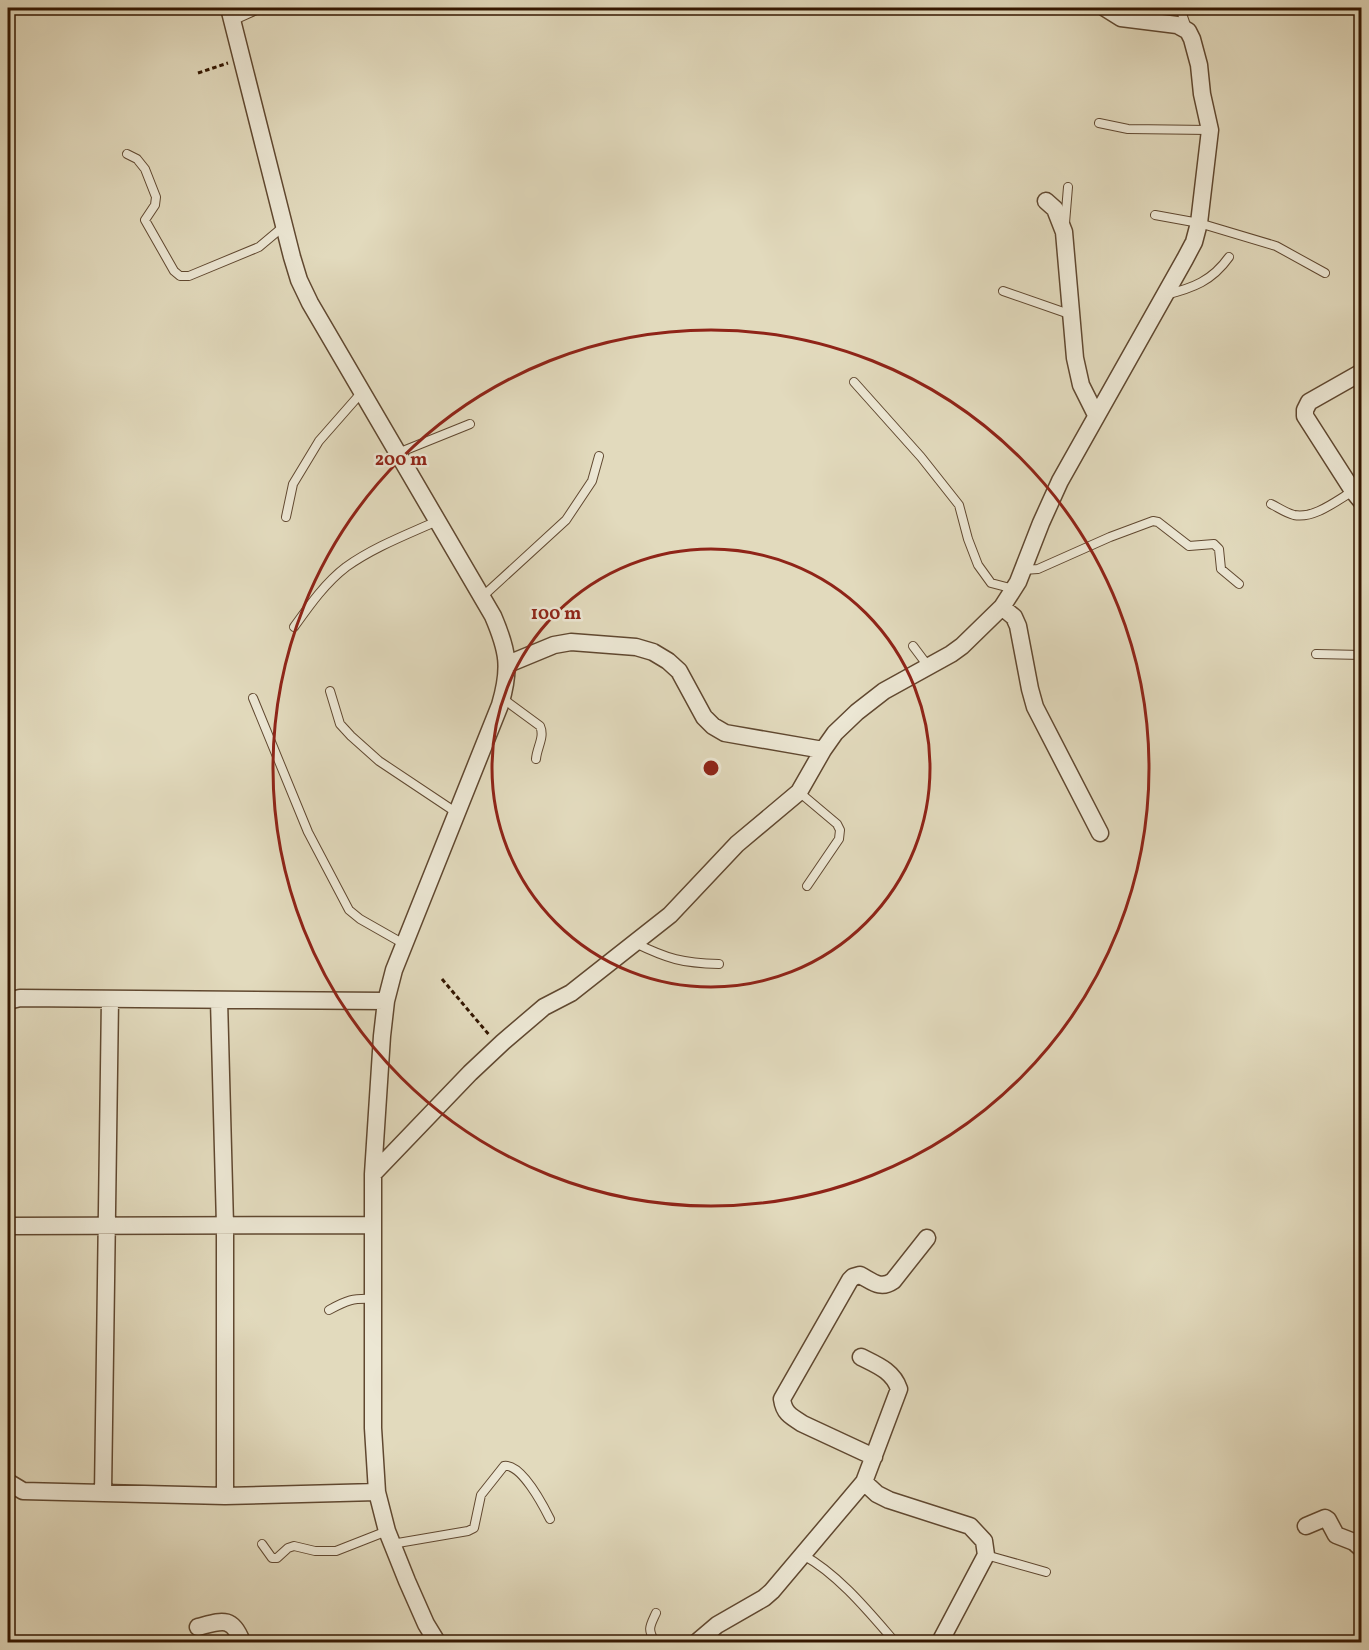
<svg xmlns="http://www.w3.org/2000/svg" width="1369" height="1650" font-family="Vollkorn,serif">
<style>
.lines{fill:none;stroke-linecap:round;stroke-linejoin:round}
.lane-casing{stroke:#604830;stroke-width:10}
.street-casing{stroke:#604830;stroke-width:19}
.path{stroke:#341701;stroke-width:3;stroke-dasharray:4.5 3;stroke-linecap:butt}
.lane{stroke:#ece7d4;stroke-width:8}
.street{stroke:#ece7d4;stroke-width:16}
.ring{fill:none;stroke:#8f2418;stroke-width:3}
.centre{fill:#8f2418;stroke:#ece7d4;stroke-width:3}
.ring-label{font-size:18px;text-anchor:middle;font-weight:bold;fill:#8f2418;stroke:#ece7d4;stroke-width:5;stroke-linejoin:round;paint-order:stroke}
</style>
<rect width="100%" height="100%" fill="#e2dabd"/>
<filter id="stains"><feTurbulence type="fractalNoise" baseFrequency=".00333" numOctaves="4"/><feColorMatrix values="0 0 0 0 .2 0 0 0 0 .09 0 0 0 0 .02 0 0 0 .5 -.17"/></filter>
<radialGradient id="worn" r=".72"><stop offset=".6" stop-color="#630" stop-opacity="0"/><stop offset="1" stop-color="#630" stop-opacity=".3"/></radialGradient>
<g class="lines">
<defs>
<path id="lane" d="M1180,8L1187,28
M232,21L261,8
M1099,123L1128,129L1210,130
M127,154L137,159L145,169L156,197L155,205L145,220L174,271L180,276H189L259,247L284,226
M1155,215L1199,223L1276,246L1325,273
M1065,223L1068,187
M1003,291L1072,315
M1165,295C1193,288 1212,281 1229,257
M854,382L921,457L959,505L968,539L978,565L991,583L1014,589
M398,453L470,424
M1271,504C1279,508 1286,513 1294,515C1314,519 1336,501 1353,491
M286,517L293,484L319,441L362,392
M1023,570L1038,569L1110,537L1153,521L1158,522L1189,546L1214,544L1219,549L1221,569L1239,584
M482,597L566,520L592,481L599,456
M294,627C309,606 325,583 346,567C374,547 406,535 437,521
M913,646L928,666
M1316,654L1362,655
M330,691L340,724L351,736L379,761L457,813
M253,698L308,832L349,910L360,919L404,944
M502,698L540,726C545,737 537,747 536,759
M799,792L837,824L840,830L839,839L807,886
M635,943C668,959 682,963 719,964
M329,1310C347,1300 353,1298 373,1299
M262,1544L272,1558H277L288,1548L294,1546L315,1551H336L387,1531
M392,1544L468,1531L474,1528L481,1495L504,1466C521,1463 543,1505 550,1519
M803,1555C838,1574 869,1612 895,1642
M986,1555L1046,1572
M655,1642C647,1629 650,1626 656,1613"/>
<path id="street" d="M229,8L292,257L299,280L310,303L493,616C508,651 511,668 500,705L394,970L386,1001L382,1036L373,1174V1428L377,1492L387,1531L407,1581L426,1624L437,1642
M1046,201L1055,209L1064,232L1075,358L1081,385L1096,415
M1362,372L1309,402L1305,410V416L1353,491L1362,502
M1002,607L1014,617L1018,626L1030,689L1035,707L1100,833
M508,664L554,645L571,642L636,647L653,652L668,661L679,671L704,717L713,726L725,733L823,750
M219,1000L225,1225V1496
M8,1001L20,998L386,1001
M373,1174L470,1073L503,1042L544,1007L571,993L670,915L737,844L799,792L823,750L835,733L857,712L884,691L951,654L962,646L1002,607L1018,582L1041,523L1060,481L1185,259L1194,242L1199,223L1210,130L1202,94L1199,65L1192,39L1188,31L1177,25L1121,18L1105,8
M8,1226L373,1225
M874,1457L803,1424C790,1416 784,1413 782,1399L850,1280L853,1277L860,1275C872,1281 880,1290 893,1281L927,1238
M8,1482L23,1491L225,1496L377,1492
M864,1482L877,1494L889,1500L970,1526L984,1541L986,1555L940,1642
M103,1493L110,999
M1306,1526L1325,1518L1328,1520L1336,1535L1354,1542L1362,1549
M198,1627C221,1621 232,1615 242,1642
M697,1642L717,1625L764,1598L772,1591L864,1482L899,1389C893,1371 877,1365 861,1357"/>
</defs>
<use href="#lane" class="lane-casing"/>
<use href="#street" class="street-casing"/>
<path class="path" d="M198,73L228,63
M442,979L490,1036"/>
<use href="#lane" class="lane"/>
<use href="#street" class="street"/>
</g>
<g class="ring">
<circle cx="711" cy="768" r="219"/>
<circle cx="711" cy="768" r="438"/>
</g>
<circle cx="711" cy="768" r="9" class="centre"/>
<g class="ring-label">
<text x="401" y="465">200 m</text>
<text x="556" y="619">100 m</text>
</g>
<rect width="1369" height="1650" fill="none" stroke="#e2dabd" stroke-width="30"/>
<rect x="9" y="9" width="1351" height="1632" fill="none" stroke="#341701" stroke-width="3"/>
<rect x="15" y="15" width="1339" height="1620" fill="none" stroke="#341701" stroke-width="1.5"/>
<rect width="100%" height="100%" filter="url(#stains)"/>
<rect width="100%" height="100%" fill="url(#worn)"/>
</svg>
